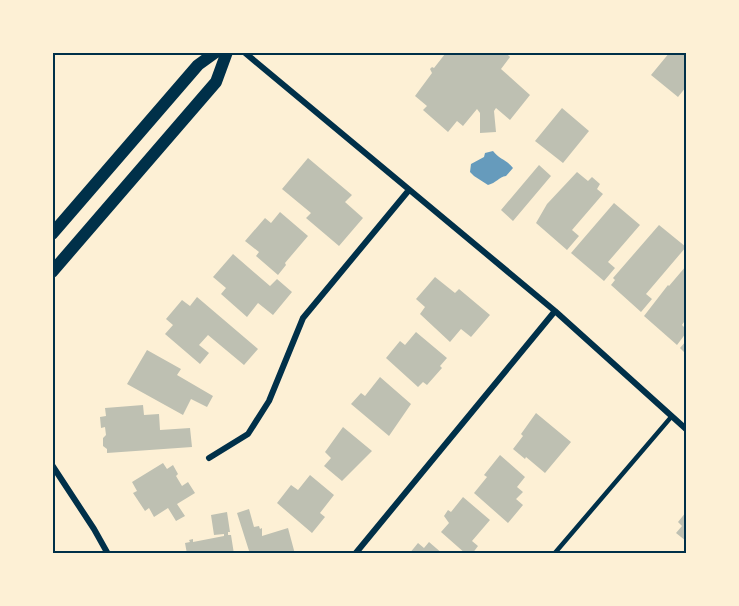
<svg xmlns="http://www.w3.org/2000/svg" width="739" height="606" font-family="'PT Sans',sans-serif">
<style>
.water{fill:#669bbc}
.building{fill:#bec0b2}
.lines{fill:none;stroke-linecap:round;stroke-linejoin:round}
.service{stroke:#003049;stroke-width:4.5}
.minor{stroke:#003049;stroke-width:6}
.secondary{stroke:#003049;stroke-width:12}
.neatline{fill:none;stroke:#003049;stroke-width:2}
</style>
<rect width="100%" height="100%" fill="#fdf0d5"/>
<path class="water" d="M493,151C499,159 507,160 513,168L506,176C499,177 496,183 488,185L474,176L470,172L471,164L484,157L485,153Z"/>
<path class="building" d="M443,52H505L510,57L501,69L530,95L510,120L496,108L494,111L496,132L480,133V113L477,109L463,126L457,121L448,132L423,110L427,106L415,96L432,73L430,69L432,67L434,68L445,54Z
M670,52H686V87L678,97L651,75Z
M562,108L589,131L563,163L535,141Z
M308,158L352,195L345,202L363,218L339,246L306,218L311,213L282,189Z
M539,165L551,176L513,221L501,210Z
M577,172L588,181L592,177L600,184L597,189L603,194L572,230L579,236L567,250L536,223L547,204Z
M614,203L640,225L608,262L615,268L604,281L571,253Z
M280,212L308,236L285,263L286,265L278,275L256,256L259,252L245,241L265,218L271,223Z
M659,225L686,247L646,294L652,299L641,312L611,285L615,280L613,278Z
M233,254L270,286L277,279L292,292L273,315L258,303L247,317L221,294L226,288L213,277Z
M686,266V319L682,325L686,329V333L677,345L644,316L668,285L669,286Z
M435,277L455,293L459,289L490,315L471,337L461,329L450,342L420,314L425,307L416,299Z
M197,297L258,349L244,365L208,335L199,345L209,353L200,364L165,334L173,325L166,319L182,300L190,306Z
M416,332L447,358L440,366L442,368L427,385L423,382L418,387L386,358L400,341L405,345Z
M686,341V354L680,348Z
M147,350L181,369L177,375L213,396L207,407L191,399L183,415L127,384Z
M380,377L411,404L389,436L351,404L361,393L365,396Z
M143,405L144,415L159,414L160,430L190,428L192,447L107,453V449L103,446V438L106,435L105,427L101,428L100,417L106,416L105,408Z
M536,413L571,442L545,473L526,457L525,459L513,449L523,436L521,434Z
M343,427L372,451L342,481L324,466L331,458L325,452Z
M500,455L525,477L517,487L523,492L516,499L523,505L508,523L474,493L487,477L484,475Z
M163,463L167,469L173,465L178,474L176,476L182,486L188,482L195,493L177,504L185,516L176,521L168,508L154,517L149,508L145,511L133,493L137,491L132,482Z
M310,475L334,495L320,513L325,517L312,533L277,503L291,485L298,490Z
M463,497L490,520L472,541L478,546L472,554H466L441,532L449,523L444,516L448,510L451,512Z
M249,509L254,527L259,526L260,529L262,528V536L288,528L295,554H250L237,513Z
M227,512L230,532H228V535H231L234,554H187L185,543L190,542L189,540L193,539V542L224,536V534L214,535L211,515Z
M686,512V541L676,533L682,526L678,522Z
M429,542L443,554H409L418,543L424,548Z"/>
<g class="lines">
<path class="service" d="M554,554L672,416"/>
<path class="minor" d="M244,52L555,311L686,429
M209,458L248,434L269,401L303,318L409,190
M52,465L94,529L108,554
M355,554L555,311"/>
<path class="secondary" d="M52,234L198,65L216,52
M52,272L216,82L227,52"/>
</g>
<rect width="739" height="606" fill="none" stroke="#fdf0d5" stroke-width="108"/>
<rect x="54" y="54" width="631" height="498" class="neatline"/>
</svg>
